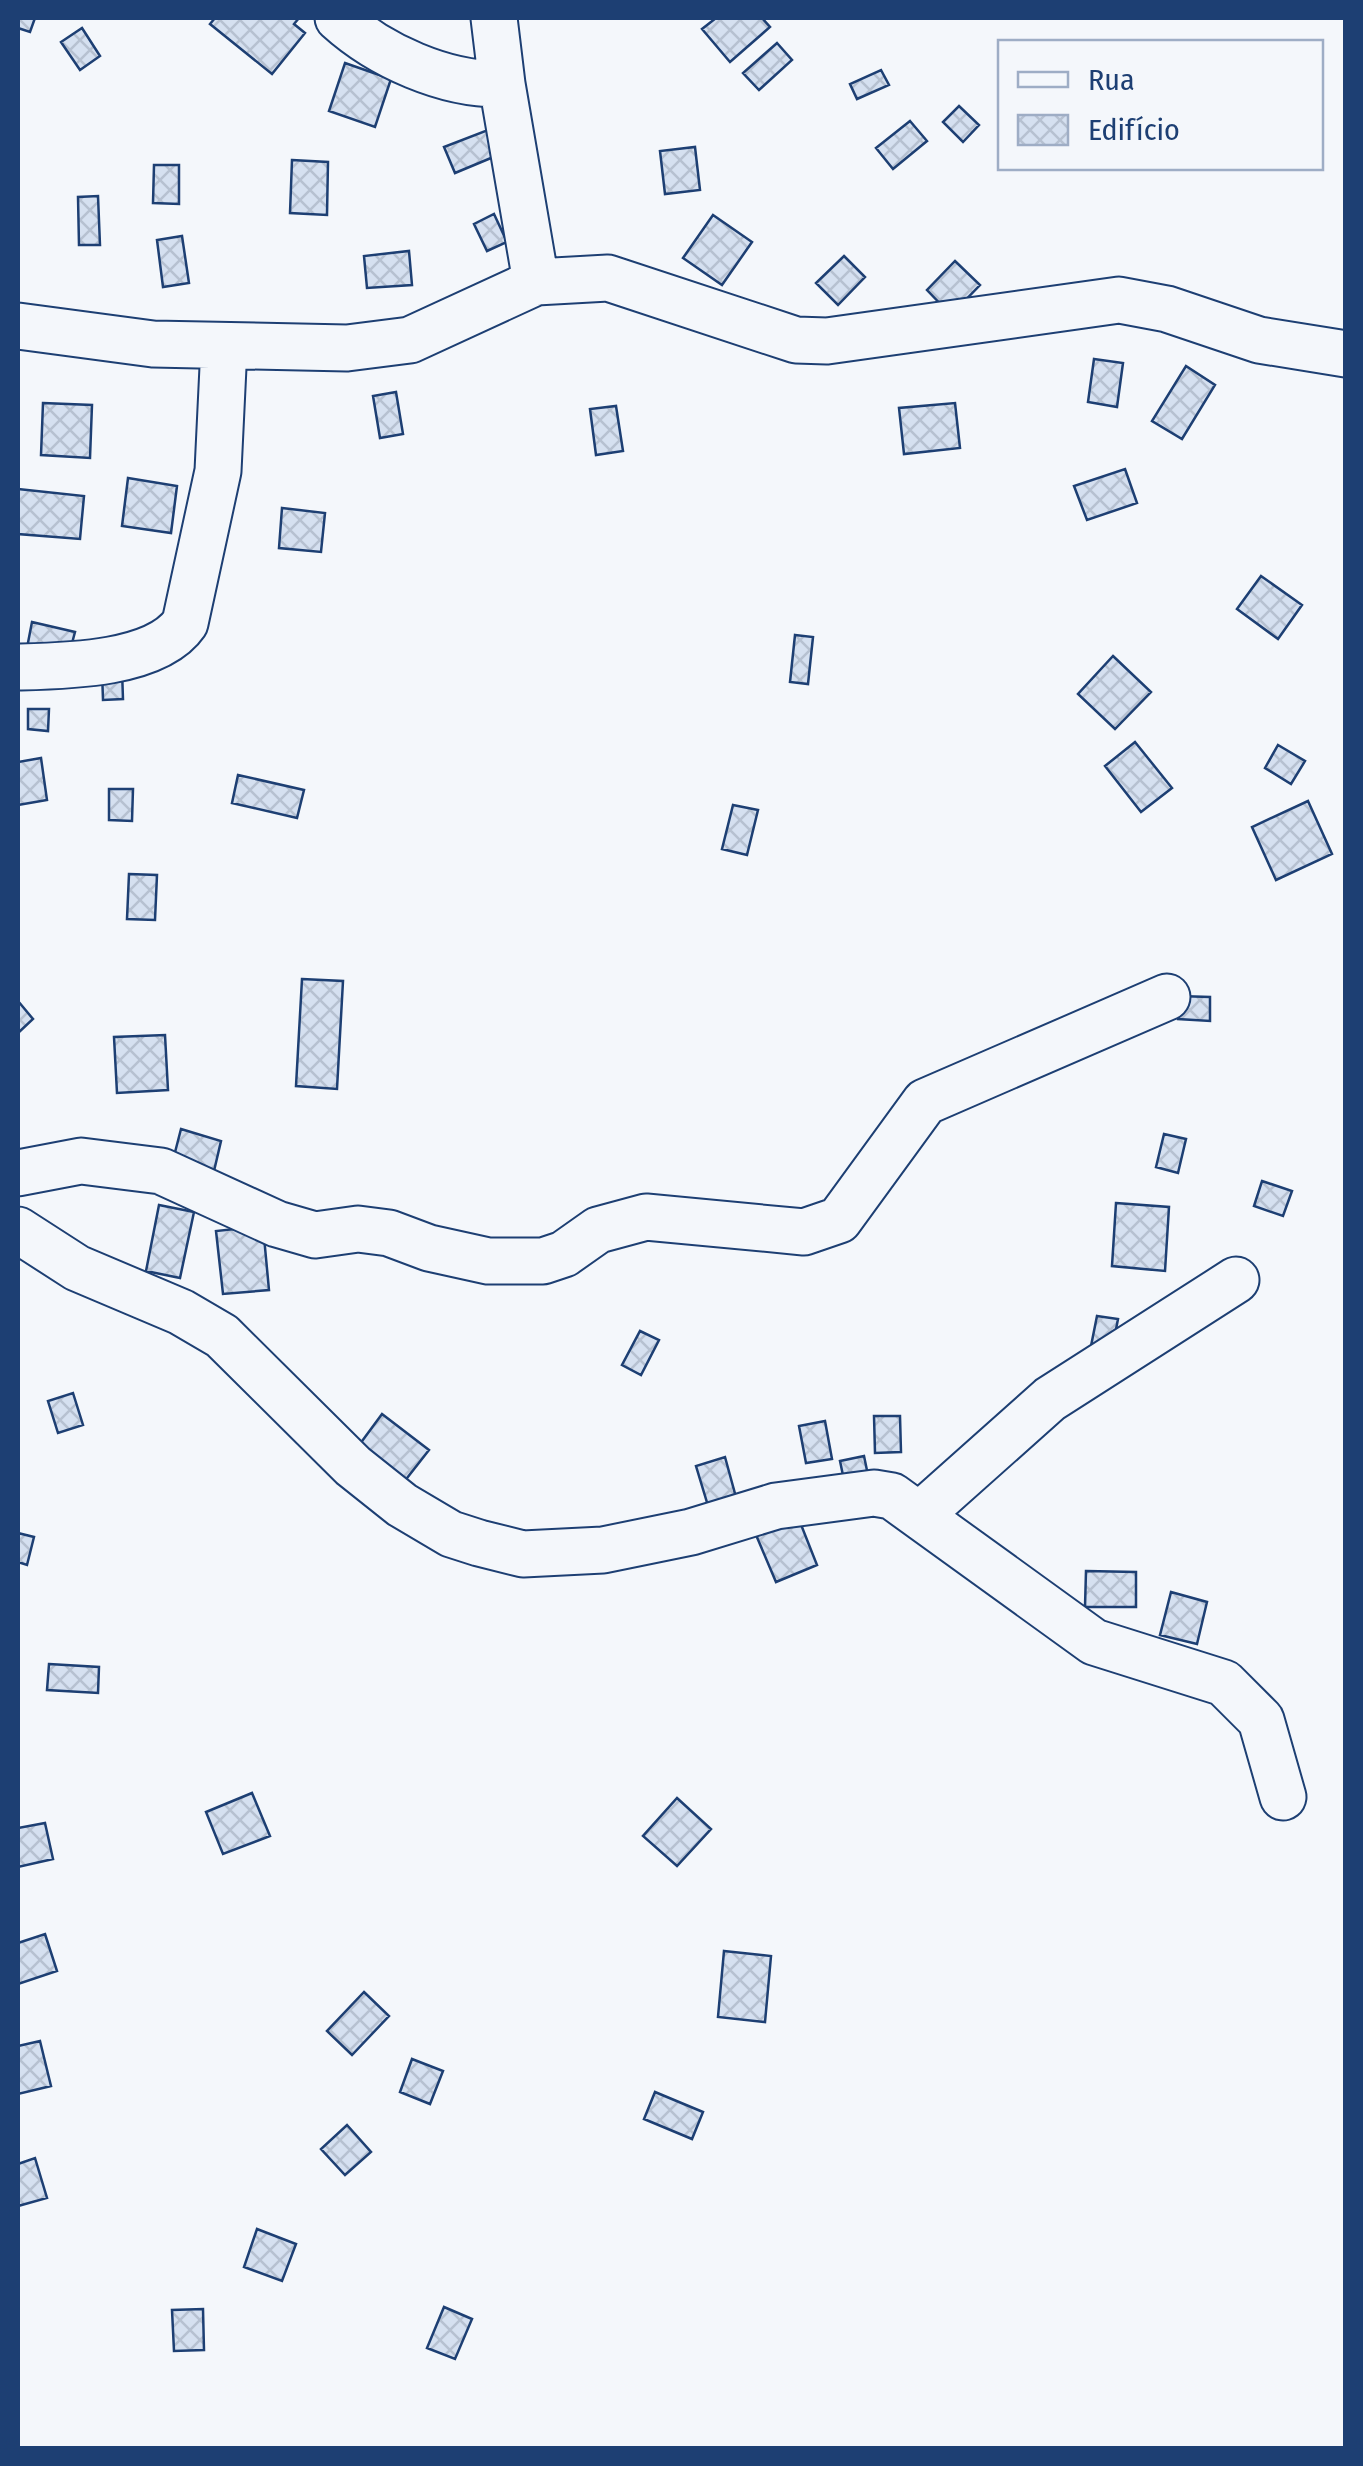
<svg xmlns="http://www.w3.org/2000/svg" width="1363" height="2466" font-family="'Fira Sans Condensed',sans-serif">
<style>
.building{fill:url(#building-cross-hatch);stroke:#1d3f73;stroke-width:2.5}
.lines{fill:none;stroke-linecap:round;stroke-linejoin:round}
.minor-casing{stroke:#1d3f73;stroke-width:49}
.minor{stroke:#f4f7fb;stroke-width:45}
</style>
<defs>
<pattern id="building-cross-hatch" width="8" height="8" patternUnits="userSpaceOnUse" patternTransform="scale(2.5)"><rect width="8" height="8" fill="#d5e0f0"/><path d="M0 0l8 8M0 8l8-8" fill="none" stroke="#b6c1d1"/></pattern>
</defs>
<rect width="100%" height="100%" fill="#f4f7fb"/>
<path class="building" d="M18,18H35L30,32L18,28Z
M215,18H299L294,24L305,33L272,74L210,24Z
M716,18H762L770,27L730,62L702,29Z
M82,28L100,56L80,70L61,42Z
M777,43L792,60L759,90L743,73Z
M345,63L391,79L375,127L329,111Z
M881,70L889,85L857,99L850,84Z
M959,106L979,125L963,142L943,122Z
M910,121L927,141L893,169L876,148Z
M493,128L503,153L455,173L444,147Z
M695,147L700,190L665,194L660,151Z
M292,160L328,162L327,215L290,213Z
M154,165H179V204L153,203Z
M98,196L100,245H79L78,197Z
M494,214L507,242L487,251L474,224Z
M713,215L752,242L722,285L683,258Z
M182,236L189,283L163,287L157,240Z
M409,251L412,285L367,288L364,256Z
M844,256L865,277L838,305L816,283Z
M955,261L980,285L951,315L927,290Z
M1094,359L1123,363L1117,407L1088,402Z
M1186,366L1215,385L1182,439L1152,421Z
M396,392L403,434L380,438L373,396Z
M43,403L92,405L90,458L41,455Z
M955,403L960,448L904,454L899,408Z
M616,406L623,451L596,455L590,409Z
M1125,469L1137,503L1087,520L1074,486Z
M128,478L177,486L171,533L122,526Z
M18,489L84,496L80,539L18,534Z
M282,508L325,513L321,552L279,548Z
M1261,576L1302,605L1278,639L1237,609Z
M32,622L75,632L67,662L26,653Z
M795,635L813,637L808,684L790,682Z
M1113,656L1151,692L1115,729L1078,694Z
M122,670L123,699L103,700L102,671Z
M28,709H49L48,731L28,729Z
M1135,742L1172,788L1141,812L1105,766Z
M1278,745L1305,761L1291,784L1265,768Z
M41,758L47,800L18,805V762Z
M238,775L304,790L297,818L232,803Z
M109,789H133L132,821L109,820Z
M1308,801L1332,854L1276,880L1252,827Z
M733,805L758,810L747,855L722,849Z
M129,874L157,875L155,920L127,919Z
M302,979L343,981L337,1089L296,1086Z
M1178,996L1210,997V1021L1178,1019Z
M18,1001L33,1019L18,1033Z
M165,1035L168,1090L117,1093L114,1037Z
M181,1129L221,1141L214,1171L173,1160Z
M1164,1134L1186,1139L1178,1173L1156,1167Z
M1262,1181L1292,1191L1283,1216L1254,1206Z
M1116,1203L1169,1207L1165,1271L1112,1266Z
M159,1205L194,1212L180,1278L146,1271Z
M263,1226L269,1290L223,1294L216,1231Z
M1097,1316L1118,1319L1112,1350L1091,1346Z
M640,1331L659,1340L641,1375L622,1365Z
M73,1393L83,1425L58,1433L48,1401Z
M382,1414L429,1450L400,1487L354,1452Z
M874,1416H900L901,1452L875,1453Z
M825,1421L832,1459L806,1463L799,1426Z
M864,1456L869,1480L845,1485L840,1461Z
M725,1457L737,1501L709,1509L696,1466Z
M798,1517L817,1565L776,1582L756,1535Z
M18,1533L34,1537L27,1565L18,1562Z
M1086,1571L1136,1572V1607H1085Z
M1171,1592L1207,1602L1197,1644L1160,1635Z
M49,1664L99,1667L98,1693L47,1690Z
M252,1793L270,1836L223,1854L206,1812Z
M677,1798L711,1829L677,1866L643,1836Z
M45,1823L53,1859L18,1867V1828Z
M45,1934L57,1971L18,1984V1943Z
M724,1951L771,1956L765,2022L718,2017Z
M364,1992L389,2016L352,2055L327,2031Z
M40,2041L51,2086L18,2094V2046Z
M412,2059L443,2071L430,2104L400,2092Z
M655,2092L703,2112L692,2139L644,2119Z
M347,2125L371,2152L345,2175L321,2149Z
M35,2158L47,2198L18,2206V2164Z
M257,2229L296,2244L282,2281L244,2267Z
M444,2307L472,2319L455,2359L427,2348Z
M203,2309L204,2350L174,2351L172,2310Z"/>
<g class="lines">
<defs>
<path id="minor" d="M338,18C380,56 445,85 502,84L536,282
M494,18L502,84
M18,326L153,344L347,348L410,340L536,282L608,278L796,340L827,341L1119,300L1167,309L1259,340L1346,354
M18,667C65,666 156,665 185,623L218,471L224,346
M18,1173L81,1161L161,1171L277,1224L315,1235L358,1229L389,1233L429,1248L488,1261H543L564,1254L598,1230L646,1217L804,1232L839,1220L925,1102L1167,997
M18,1230L77,1268L181,1312L222,1336L353,1466L402,1505L451,1534L479,1543L523,1554L603,1550L691,1532L776,1506L874,1493L892,1496L1094,1642L1224,1683L1261,1720L1283,1797
M921,1514L1050,1399L1236,1280"/>
</defs>
<use href="#minor" class="minor-casing"/>
<use href="#minor" class="minor"/>
</g>
<rect width="1363" height="2466" fill="none" stroke="#1d3f73" stroke-width="40"/>
<rect x="998" y="40" width="325" height="130" fill="#f4f7fb" stroke="#9eadc5" stroke-width="2.5"/>
<rect x="1018" y="72" width="50" height="15" fill="#f4f7fb" stroke="#9eadc5" stroke-width="2.5"/>
<text x="1088" y="90" font-size="30" fill="#1d3f73">Rua</text>
<rect x="1018" y="115" width="50" height="30" fill="url(#building-cross-hatch)" stroke="#9eadc5" stroke-width="2.5"/>
<text x="1088" y="140" font-size="30" fill="#1d3f73">Edifício</text>
</svg>
